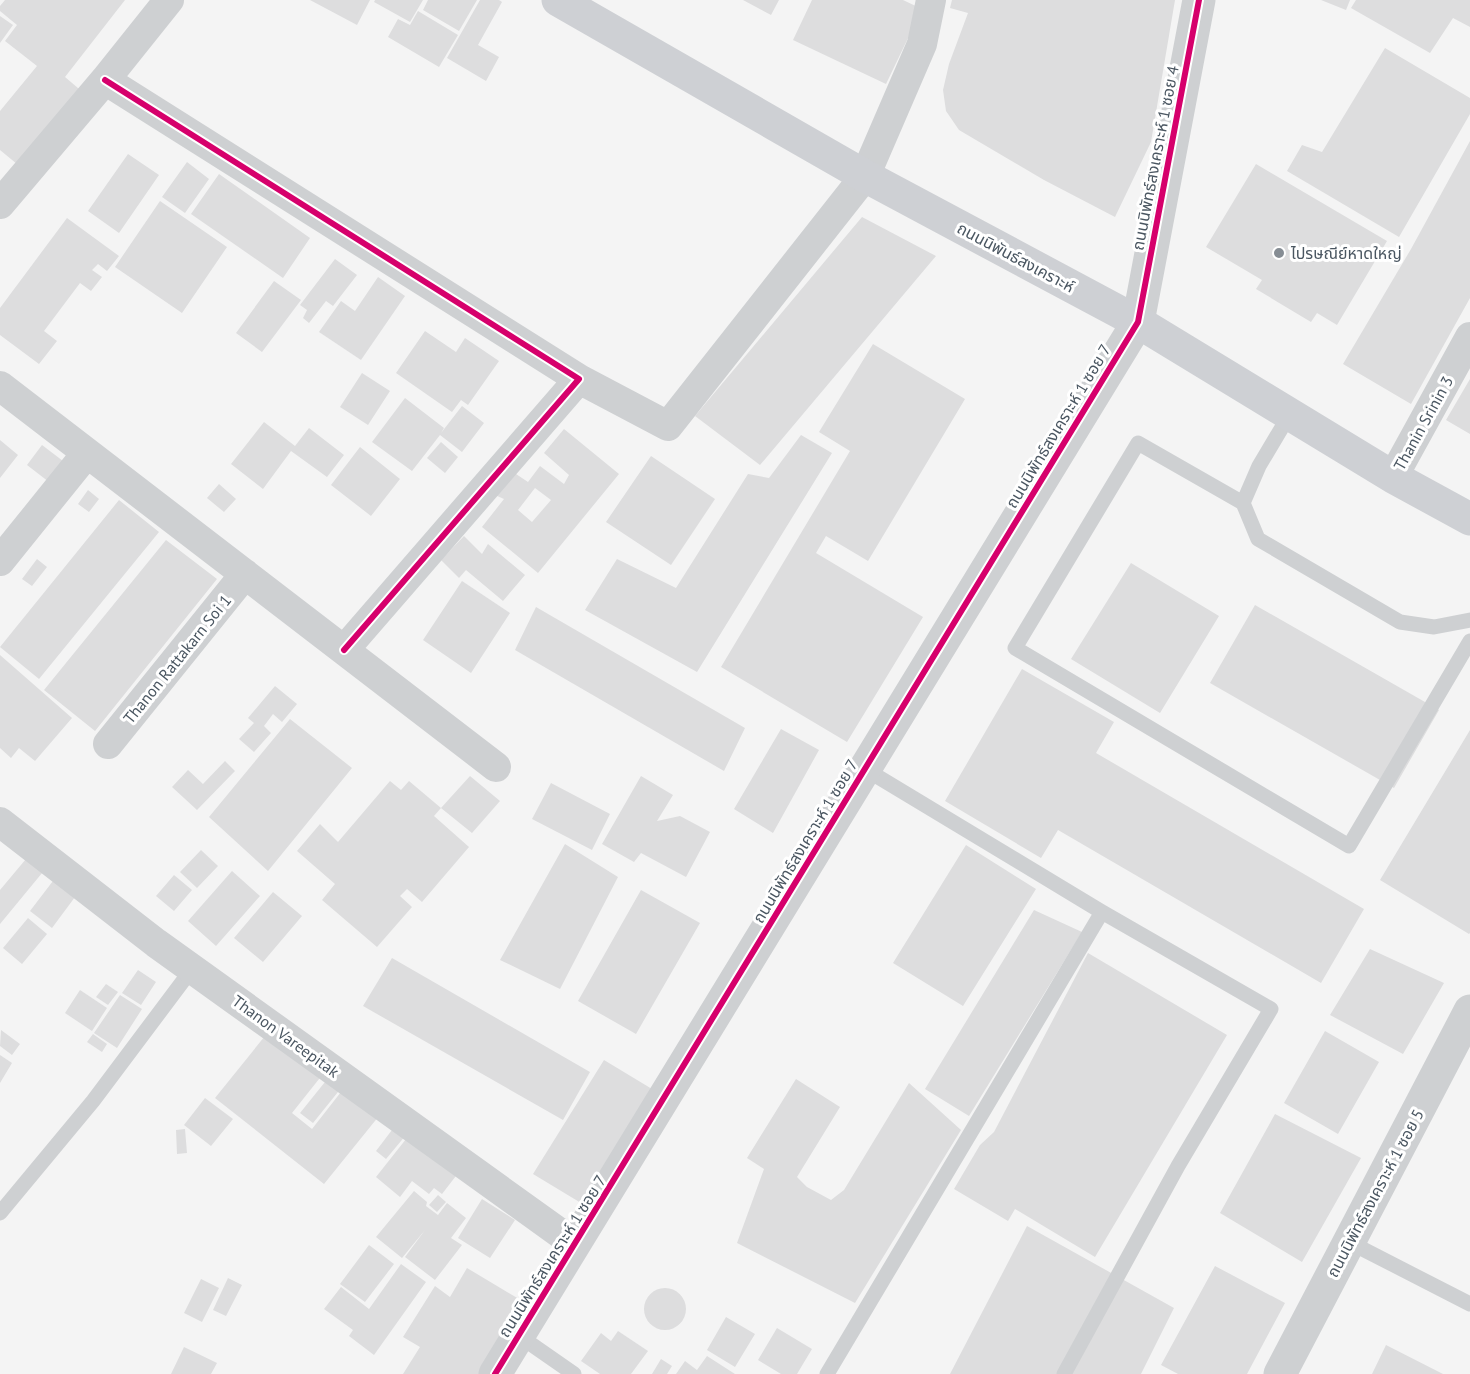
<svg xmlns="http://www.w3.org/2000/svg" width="1470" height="1374" font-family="'PT Sans','Noto Sans Thai',sans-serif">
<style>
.building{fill:#ddddde;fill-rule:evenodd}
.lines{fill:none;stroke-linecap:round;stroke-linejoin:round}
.service{stroke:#ced0d2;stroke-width:15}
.minor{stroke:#ced0d2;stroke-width:30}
.tertiary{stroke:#ced0d2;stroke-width:33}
.secondary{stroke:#ced0d4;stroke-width:33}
.cycleway-casing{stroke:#fff;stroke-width:10}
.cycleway{stroke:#d6006c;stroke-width:6}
.poi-dot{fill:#868d94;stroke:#fff;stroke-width:2}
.labels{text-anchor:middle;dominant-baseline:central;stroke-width:6;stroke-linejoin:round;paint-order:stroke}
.street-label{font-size:16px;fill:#4a5661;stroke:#fff}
.poi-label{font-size:16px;fill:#4a5661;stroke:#fff;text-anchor:start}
</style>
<rect width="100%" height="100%" fill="#f4f4f4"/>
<path class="building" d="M5,0H125L65,77L85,94L23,169L0,150V111L37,66L5,41L17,25L0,11V6Z
M310,0H370L357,25Z
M375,0H423L410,22L374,2Z
M428,0H477L459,31L423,10Z
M480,0H499L502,2L478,45L499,57L486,81L447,58Z
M743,0H779L771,15Z
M812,0H903L922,9L886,84L793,40Z
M952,0H1175L1151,142L1115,217L1044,180L959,130L946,111L943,90L949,64L968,13L950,8Z
M1321,0H1350L1346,10Z
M1356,0H1470V27L1453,18L1430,53L1351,8Z
M418,11L458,35L439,67L388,37L398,19L410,25Z
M0,16L13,25L0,43Z
M1385,48L1470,98V114L1399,237L1287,171L1302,145L1322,152Z
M1470,141V298L1411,404L1343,364L1411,249Z
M128,154L159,175L119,233L88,211Z
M187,162L209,179L185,213L162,197Z
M1256,164L1387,241L1337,325L1317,313L1311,322L1256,289L1262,280L1206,247Z
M219,174L310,238L283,278L191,214Z
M160,201L227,247L182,313L115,267Z
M862,217L936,256L760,465L695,416Z
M67,218L119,256L107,271L98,264L92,270L102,277L91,291L80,283L44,331L57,341L39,364L0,335V308Z
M335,259L357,275L333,306L326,301L309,323L303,318L307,310L300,305Z
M378,277L405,296L361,360L319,332L341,301L355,311Z
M274,281L301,300L262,352L236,333Z
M425,331L456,352L465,338L499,361L468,405L461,400L452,412L396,373Z
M873,344L965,399L868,561L826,536L816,553L923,617L847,742L721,667L850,451L819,432Z
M362,373L390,391L368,425L340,407Z
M1470,379V434L1446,420Z
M405,398L444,428L441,433L462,406L484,423L462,452L440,435L412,471L372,442Z
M264,422L295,446L309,428L344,455L327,477L291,451L263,489L231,464Z
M564,429L619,474L538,573L482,527L504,499L495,495L513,472L528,482L540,466L564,484L569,475L544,453ZM535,488L551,500L532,522L518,510Z
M801,435L832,453L697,672L585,610L617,559L676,588L748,474L769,478Z
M0,440L18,455L0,478Z
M441,442L458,457L445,473L427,458Z
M42,445L63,461L49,482L27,465Z
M360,447L400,479L371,516L331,485Z
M651,456L715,499L671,565L606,522Z
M219,484L236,499L224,512L207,498Z
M88,490L99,499L89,512L78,504Z
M119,500L159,532L39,679L0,647Z
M464,536L482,554L488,544L525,575L503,601L466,570L459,578L441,560Z
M166,540L217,579L95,731L44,690Z
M37,559L47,567L32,586L22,579Z
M1131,563L1219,616L1160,713L1071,659Z
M462,581L510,613L471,673L423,640Z
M1255,605L1439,710L1394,788L1210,683Z
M536,607L745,728L724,771L515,650Z
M0,655L72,718L35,761L19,748L11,758L0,748Z
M1022,669L1114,722L1096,753L1364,909L1321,983L1058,830L1041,858L945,801Z
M275,686L297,704L282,722L273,714L264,726L271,733L254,752L239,739L254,723L248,718Z
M290,719L352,768L268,871L209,817Z
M781,729L819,750L773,833L734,809Z
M1470,730V933L1469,934L1380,880Z
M225,761L235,771L197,810L172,787L188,770L203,784Z
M470,776L500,801L472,833L441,808Z
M641,776L673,795L657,821L680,816L710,832L686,877L641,853L634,862L602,844Z
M390,781L401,790L409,781L441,808L434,816L469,847L422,902L407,889L400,896L412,907L377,947L322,900L335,884L297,851L320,824L338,842Z
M551,783L610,814L592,850L532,819Z
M565,844L618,877L560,989L500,960Z
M966,845L1036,889L963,1006L893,963Z
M201,850L218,866L197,888L180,872Z
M31,853L47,867L0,924V890Z
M232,871L260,896L216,946L188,921Z
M174,875L192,890L174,911L156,896Z
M56,877L78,893L52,928L30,911Z
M641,890L700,923L636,1034L578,1001Z
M273,892L302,916L263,962L234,938Z
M1034,910L1082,932L969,1116L925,1089Z
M28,918L47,934L22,964L3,948Z
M1370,949L1444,983L1403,1054L1330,1015Z
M1088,953L1227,1035L1095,1257L1015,1209L1008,1221L954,1189L980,1145L994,1132Z
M392,958L590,1072L563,1120L363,1006Z
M138,970L156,982L141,1005L122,993Z
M106,984L118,992L108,1005L96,997Z
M80,990L107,1008L92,1031L65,1013Z
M120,995L142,1009L117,1048L94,1033Z
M1,1030L20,1044L12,1055L0,1046Z
M269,1031L323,1074L292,1113L312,1129L348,1083L383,1111L324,1184L215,1098Z
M1325,1031L1379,1062L1338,1134L1284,1103Z
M93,1034L107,1044L102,1052L87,1042Z
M0,1055L12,1063L0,1083Z
M604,1060L652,1089L581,1203L533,1174Z
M329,1077L342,1087L313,1123L300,1113Z
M796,1079L840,1107L797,1177L807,1187L831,1200L844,1190L909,1083L961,1130L855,1303L737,1243L764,1169L747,1158Z
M205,1098L233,1119L211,1146L184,1125Z
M1275,1114L1361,1158L1302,1262L1220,1213Z
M395,1126L406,1135L386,1159L376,1151Z
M185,1129L187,1153L177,1154L176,1130Z
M410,1134L459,1172L442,1194L434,1188L429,1194L412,1181L400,1197L376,1177Z
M414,1191L427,1202L426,1206L438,1215L447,1203L466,1218L451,1238L462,1245L435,1280L405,1257L425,1230L402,1258L376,1237Z
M438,1195L446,1202L437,1212L429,1205Z
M482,1199L515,1220L490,1258L458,1238Z
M1027,1226L1174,1308L1141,1374H950Z
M369,1245L394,1264L365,1302L340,1284Z
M401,1264L426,1282L374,1355L349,1336L353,1330L324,1309L341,1287L369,1309Z
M1215,1266L1285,1303L1247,1374H1178L1161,1365Z
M467,1268L529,1305L489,1374H403L420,1347L403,1337L435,1286L450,1297Z
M228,1278L242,1285L226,1316L213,1310Z
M201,1279L219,1288L202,1322L184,1313Z
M644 1309a21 21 0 1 1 42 0a21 21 0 1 1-42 0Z
M726,1317L755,1334L735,1367L707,1350Z
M777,1328L812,1349L797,1374H781L758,1360Z
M618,1331L648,1351L631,1374H600L581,1361L601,1333L611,1341Z
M1386,1345L1443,1374H1372Z
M184,1347L217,1363L211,1374H171Z
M707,1356L735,1374H676L685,1361L697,1370Z
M661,1359L672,1366L667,1374H652Z"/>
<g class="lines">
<path class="service" d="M1290,414L1259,466L1243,503L1258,539L1400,622L1434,627L1470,620
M1243,503L1138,443L1015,648L1349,846L1470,641
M865,769L1102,912L1271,1009L1178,1166L1064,1374
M0,1213L93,1101L192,969
M1349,1242L1470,1304
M518,1335L574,1374
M827,1374L1102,912"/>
<path class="minor" d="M105,80L579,379L344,650
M0,204L105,80L169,0
M579,379L668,426L865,176L922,44L931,0
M0,386L496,767
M1393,477L1470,337
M0,561L87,453
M108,744L245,574
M0,822L156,943L575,1244"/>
<path class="tertiary" d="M495,1374L1138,322L1199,0
M1280,1374L1470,1011"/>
<path class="secondary" d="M558,0L865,176L1138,322L1393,477L1470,519"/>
<defs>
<path id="cycleway" d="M105,80L579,379L344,650
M495,1374L1138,322L1199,0"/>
</defs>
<use href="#cycleway" class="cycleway-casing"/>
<use href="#cycleway" class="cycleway"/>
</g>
<circle class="poi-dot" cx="1279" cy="253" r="6"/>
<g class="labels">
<g class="street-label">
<text transform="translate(1155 158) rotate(-79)">ถนนนิพัทธ์สงเคราะห์ 1 ซอย 4</text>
<text transform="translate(1016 257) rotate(28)">ถนนนิพันธ์สงเคราะห์</text>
<text transform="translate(1423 423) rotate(-61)">Thanin Srinin 3</text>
<text transform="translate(1058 426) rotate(-59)">ถนนนิพัทธ์สงเคราะห์ 1 ซอย 7</text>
<text transform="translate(177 659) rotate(-51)">Thanon Rattakarn Soi 1</text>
<text transform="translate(805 841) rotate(-59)">ถนนนิพัทธ์สงเคราะห์ 1 ซอย 7</text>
<text transform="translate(286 1036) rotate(36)">Thanon Vareepitak</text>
<text transform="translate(1375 1193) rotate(-62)">ถนนนิพัทธ์สงเคราะห์ 1 ซอย 5</text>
<text transform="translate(552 1256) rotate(-58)">ถนนนิพัทธ์สงเคราะห์ 1 ซอย 7</text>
</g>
<g class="poi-label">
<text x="1291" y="253">ไปรษณีย์หาดใหญ่</text>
</g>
</g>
</svg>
